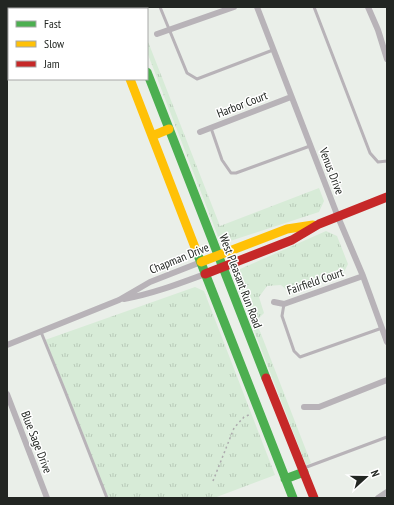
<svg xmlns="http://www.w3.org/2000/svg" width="394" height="505" font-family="'PT Sans Narrow',sans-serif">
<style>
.grass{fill:url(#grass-tufts)}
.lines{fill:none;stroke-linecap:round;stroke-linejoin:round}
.path{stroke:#acaaad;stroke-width:1.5;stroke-dasharray:2 3;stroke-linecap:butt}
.lane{stroke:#b8b3b8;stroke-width:3}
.street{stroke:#b8b3b8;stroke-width:6}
.fast{stroke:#4caf50;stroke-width:9}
.slow{stroke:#ffc107;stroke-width:9}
.jam{stroke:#c62828;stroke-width:9}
.labels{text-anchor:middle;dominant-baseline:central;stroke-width:3;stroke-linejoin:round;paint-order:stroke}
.street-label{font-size:12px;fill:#222622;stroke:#fff}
</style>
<defs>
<pattern id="grass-tufts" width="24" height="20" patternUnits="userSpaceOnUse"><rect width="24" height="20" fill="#d7ebd7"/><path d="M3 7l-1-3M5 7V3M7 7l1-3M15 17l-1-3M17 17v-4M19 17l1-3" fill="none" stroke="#b8c9b8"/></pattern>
</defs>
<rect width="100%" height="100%" fill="#eaefe9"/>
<path class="grass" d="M147,39L220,226L319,188L324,201L319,212L227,242L219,239L147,52Z
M326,231L337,236L348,264L343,274L291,294L281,285L267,286L259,297L264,313L256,321L311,463L306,465L234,279L238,270Z
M195,287L204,291L275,475L214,498H106L45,340Z"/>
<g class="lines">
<path class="path" d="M213,481L234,428L244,417L251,414"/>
<path class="lane" d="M160,7L187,73L197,79L273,50
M314,7L370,153L378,162L387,161
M211,128L222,160L231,173H236L310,146
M284,304L282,316L294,351L300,357L382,328
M41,332L65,391L107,498
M304,468L387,437"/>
<path class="street" d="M257,7L338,217L363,276L387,342
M368,7L378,30L387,59
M157,34L234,7
M200,132L291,97
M124,299C152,294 178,284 205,274
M274,302L284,304L363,276
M7,345L119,300L150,282L201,262
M7,394L47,498
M304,407H319L387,380
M378,498L387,492"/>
<path class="fast" d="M102,7L103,9
M122,7L123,9
M147,72L266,378
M196,250L293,498
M285,479L304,472"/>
<path class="slow" d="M130,79L196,250
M152,136L169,129
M201,262L287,229L313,225"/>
<path class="jam" d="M205,274L292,240L319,224L387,197
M266,378L314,498"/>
</g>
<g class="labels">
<g class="street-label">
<text transform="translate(242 104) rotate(-21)">Harbor Court</text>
<text transform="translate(332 171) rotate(69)">Venus Drive</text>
<text transform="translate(179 258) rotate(-22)">Chapman Drive</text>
<text transform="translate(241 281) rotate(69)">West Pleasant Run Road</text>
<text transform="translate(315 281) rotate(-19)">Fairfield Court</text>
<text transform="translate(37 442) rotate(69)">Blue Sage Drive</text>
</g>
</g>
<rect width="394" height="505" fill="none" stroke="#222622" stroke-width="16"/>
<rect x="8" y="8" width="140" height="72" fill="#ffffff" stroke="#a7a8a7"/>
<rect x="16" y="21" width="20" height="6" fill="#4caf50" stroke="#a7a8a7"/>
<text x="44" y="28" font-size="12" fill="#222622">Fast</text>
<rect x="16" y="41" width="20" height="6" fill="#ffc107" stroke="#a7a8a7"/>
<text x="44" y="48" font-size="12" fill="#222622">Slow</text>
<rect x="16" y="61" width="20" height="6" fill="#c62828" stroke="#a7a8a7"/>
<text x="44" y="68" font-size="12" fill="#222622">Jam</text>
<g transform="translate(366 477) rotate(69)" stroke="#ffffff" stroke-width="3" paint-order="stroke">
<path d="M0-3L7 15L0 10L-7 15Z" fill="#222622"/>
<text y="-6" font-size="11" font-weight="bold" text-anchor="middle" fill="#222622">N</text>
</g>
</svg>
